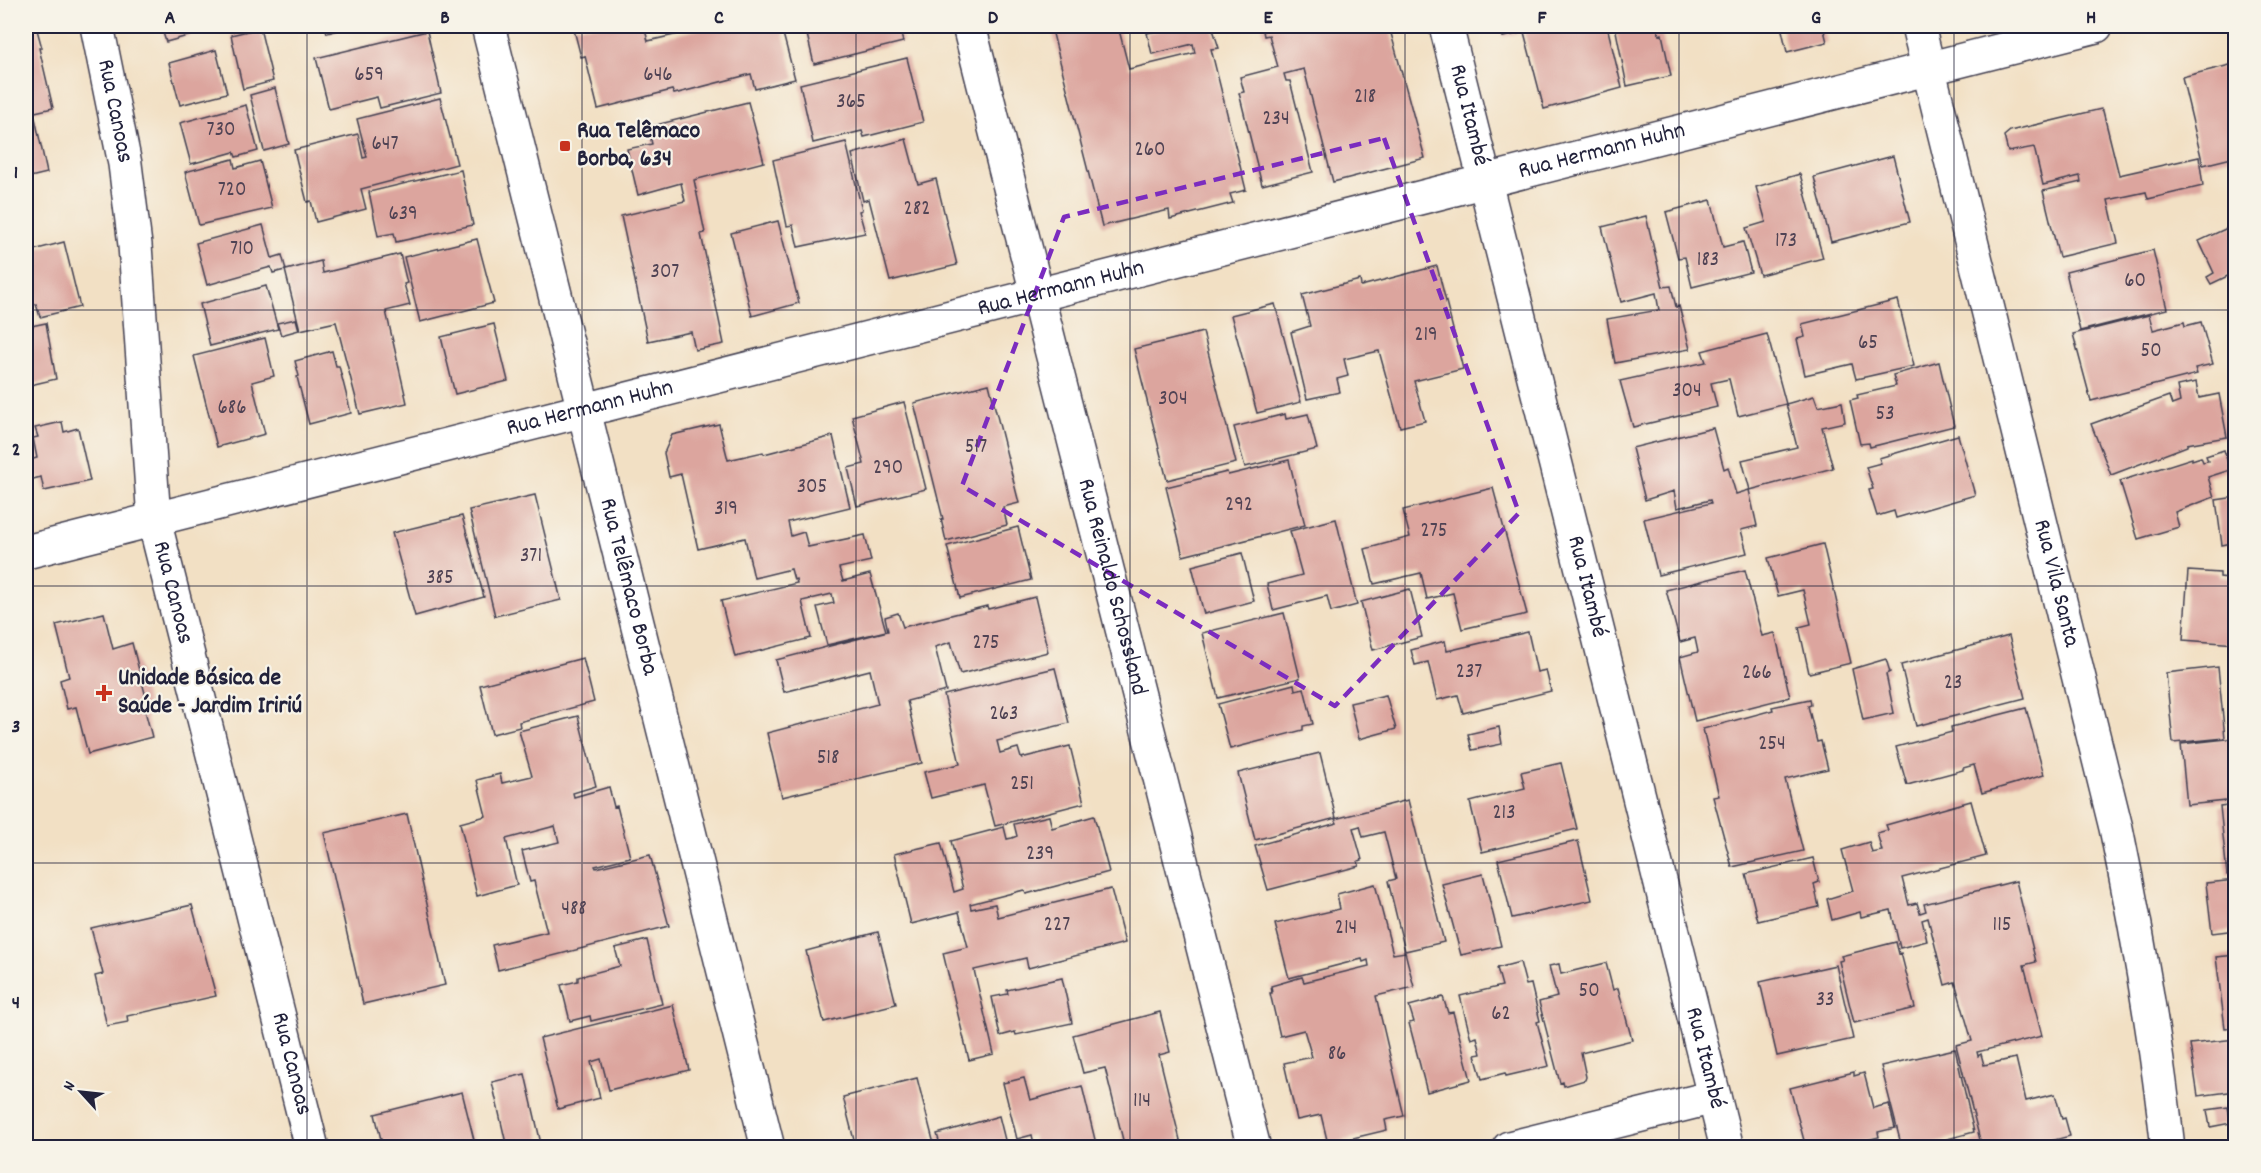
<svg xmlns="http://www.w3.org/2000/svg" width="2261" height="1173" font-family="Dekko,sans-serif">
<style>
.building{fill:#dca59e}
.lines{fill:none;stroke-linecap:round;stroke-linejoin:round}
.minor-casing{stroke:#413e50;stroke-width:36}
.tertiary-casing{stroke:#413e50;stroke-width:36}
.minor{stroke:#fff;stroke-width:33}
.tertiary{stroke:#fff;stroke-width:33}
.marked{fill:none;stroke:#7b2cbf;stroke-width:4.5;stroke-dasharray:12 8;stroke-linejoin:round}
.grid{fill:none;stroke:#22223b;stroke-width:1.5;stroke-opacity:0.55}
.poi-dot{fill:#c8321e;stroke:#f7f3e8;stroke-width:2}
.labels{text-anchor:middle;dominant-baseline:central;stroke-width:4.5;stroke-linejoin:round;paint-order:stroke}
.number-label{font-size:21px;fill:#504354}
.street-label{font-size:24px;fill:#22223b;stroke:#f7f3e8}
.poi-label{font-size:24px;font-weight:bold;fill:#22223b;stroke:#f7f3e8;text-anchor:start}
.neatline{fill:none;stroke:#22223b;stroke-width:2}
.grid-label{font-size:20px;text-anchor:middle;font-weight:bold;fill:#22223b}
</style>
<rect width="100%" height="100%" fill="#f7f3e8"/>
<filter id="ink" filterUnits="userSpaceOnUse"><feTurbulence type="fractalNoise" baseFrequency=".0167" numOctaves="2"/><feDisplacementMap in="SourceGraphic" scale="12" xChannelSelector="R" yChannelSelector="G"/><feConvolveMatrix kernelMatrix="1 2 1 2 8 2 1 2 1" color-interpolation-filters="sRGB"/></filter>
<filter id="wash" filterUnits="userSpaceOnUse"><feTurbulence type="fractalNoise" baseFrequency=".008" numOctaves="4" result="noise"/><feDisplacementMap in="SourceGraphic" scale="24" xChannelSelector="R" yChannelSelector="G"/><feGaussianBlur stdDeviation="1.35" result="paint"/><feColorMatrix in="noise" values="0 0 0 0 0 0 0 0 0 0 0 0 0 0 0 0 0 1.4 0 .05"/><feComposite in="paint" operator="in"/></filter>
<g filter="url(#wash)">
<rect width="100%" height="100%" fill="#f2e0c4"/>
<g id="blocks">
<path class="building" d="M26,26H36L42,48H39L53,108L26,114Z
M161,26H212L213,29L166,42Z
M325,26H354L327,33Z
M573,26H644L648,41L713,26H781L795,79L755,89L751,74L674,94L672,90L598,109L585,56L581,57Z
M805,26H899L903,42L814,64Z
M1051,26H1118L1129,69L1195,53L1193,44L1152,54L1147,33L1178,26H1212L1219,48L1211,49L1246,190L1230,194L1233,203L1170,219L1169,210L1102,226Z
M1262,26H1389L1425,158L1333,182L1304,69L1284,74L1286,81H1290L1313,172L1262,185L1239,93L1244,92L1240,77L1278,67L1269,35L1264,36Z
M1500,26H1607L1622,88L1544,109L1524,32L1503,37Z
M1615,26H1657L1659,35L1662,34L1671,76L1627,86Z
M1781,26H1823L1827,42L1787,52Z
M260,28L273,81L243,89L231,35Z
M427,31L441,93L380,108L377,97L329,109L316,58Z
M216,50L227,93L180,105L169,63Z
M907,58L923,122L864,137L862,131L813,143L800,84Z
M2234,64L2236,157L2203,165L2182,77Z
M275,88L289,144L264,151L250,95Z
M440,98L457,164L361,189L366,209L316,222L311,201L307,202L294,150L358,134L363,158L367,157L357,119Z
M748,102L764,162L694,180L705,233L701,234L724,344L695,350L691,332L648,341L621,216L685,201L681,183L638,195L627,149L652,144L648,127Z
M246,105L258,151L236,157L234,152L191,164L180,123Z
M2101,109L2103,111L2119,175L2199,157L2203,186L2148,199L2146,192L2108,200L2118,243L2059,257L2043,191L2081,182L2080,176L2043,185L2034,147L2008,152L2004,136L2010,131Z
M35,118L47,173L26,178V120Z
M906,139L918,184L936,179L957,265L890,281L869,199L863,201L852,154Z
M846,142L862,210L859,211L865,233L798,247L793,225L787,226L773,160Z
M1893,156L1910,222L1831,242L1814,177Z
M233,159L235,168L260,161L272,208L199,225L185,172Z
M461,170L473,225L396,242L394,233L378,236L369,192Z
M1800,174L1823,258L1760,275L1746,228L1766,222L1756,187Z
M1711,200L1723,247L1743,242L1751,272L1692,287L1685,257L1678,258L1666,212Z
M1646,216L1663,287L1671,286L1676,307L1679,306L1690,349L1615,363L1607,319L1659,310L1656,293L1621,302L1602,227Z
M778,221L799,303L752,316L731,233Z
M2236,224V272L2211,284L2207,277L2214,273L2199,241Z
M263,225L272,258L282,255L286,270L321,261L323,273L400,254L407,283L404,284L410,305L386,311L407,403L360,414L336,322L300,330L285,270L273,273L271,267L207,285L196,243Z
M477,239L494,303L420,322L404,257Z
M64,242L80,307L40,317L36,304L26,307V252Z
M2153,250L2167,309L2080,331L2066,272Z
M1437,266L1463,369L1414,381L1425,421L1400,427L1379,351L1344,359L1348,376L1337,379L1340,392L1307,399L1291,332L1310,326L1302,295L1360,280L1361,286Z
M266,286L278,329L210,346L200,304Z
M1898,300L1914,366L1856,379L1852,364L1805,375L1797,339L1805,337L1802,324Z
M1275,304L1301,402L1257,413L1231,315Z
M2149,315L2153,330L2184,322L2185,326L2201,322L2213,364L2195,368L2197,374L2091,401L2073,334Z
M296,319L299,330L281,335L277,323Z
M46,323L56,379L26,386V327Z
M494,324L508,381L455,394L441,337Z
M1203,332L1236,463L1167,480L1134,349Z
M1767,334L1786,404L1738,416L1729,379L1711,383L1717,407L1633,427L1620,381L1706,362L1702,351Z
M265,338L274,376L252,382L265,434L217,447L194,356Z
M332,351L336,366H339L351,413L309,424L297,377L299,376L295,361Z
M1939,362L1954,426L1870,447L1869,443L1860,444L1850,400L1858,398L1857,395L1896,386L1893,375Z
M2196,382L2199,398L2219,394L2227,437L2187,444V446L2111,475L2091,424L2169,396L2172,405L2180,402L2177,386Z
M989,384L1019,503L1003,507L1007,525L946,541L941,519H943L914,403Z
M1814,396L1818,407L1842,402L1845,422L1822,427L1833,468L1750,490L1742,460L1797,447L1786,404Z
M904,402L926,489L857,506L848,468L864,464L852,416Z
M1285,414L1286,419L1308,414L1317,449L1245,467L1234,427Z
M62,422L64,432L78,428L90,481L44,491L41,477L29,480L26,461L37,458L33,438L38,437L35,428Z
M719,424L728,460L763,452L764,454L833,436L850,507L788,522L791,536L804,532L808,547L865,535L871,561L839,568L843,581L870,574L886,631L827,645L817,607L834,603L832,594L802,601L811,638L735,657L721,601L797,583L796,579L794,580L791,569L754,578L745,538L698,549L681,474L669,477L664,453L672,435Z
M1713,428L1724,469L1728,467L1736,494L1749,490L1757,526L1741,530L1747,553L1658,575L1644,519L1711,503L1710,500L1677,508L1674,491L1645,500L1632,448Z
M1958,435L1975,495L1896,518L1894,511L1877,516L1869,490L1873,489L1866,467L1881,463L1879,458Z
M2224,450L2230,470L2208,477L2214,497L2175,512L2179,527L2138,539L2120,481L2192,458V460L2201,457L2203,462L2208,461L2206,456Z
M1289,460L1305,525L1183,556L1166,487L1227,472L1228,475Z
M1493,488L1527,614L1462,629L1453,593L1427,599L1421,573L1374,584L1365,549L1410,537L1403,510Z
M535,495L561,600L495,616L469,510Z
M2236,497V542L2222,545L2216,500Z
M462,516L484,597L415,616L392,533Z
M1336,519L1357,605L1331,612L1327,596L1273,610L1267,584L1302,575L1290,531Z
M1018,527L1031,580L960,598L947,546Z
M1823,544L1851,663L1809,673L1799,627L1811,624L1803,590L1778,596L1768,558Z
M1242,553L1254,601L1204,614L1192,566Z
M1745,570L1762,636L1775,633L1790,697L1695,721L1680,657L1698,652L1695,638L1680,642L1666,590Z
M2188,571L2220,573V577L2236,579V644L2183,640Z
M1410,589L1422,637L1373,650L1361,602Z
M1035,597L1048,652L960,674L951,642L935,647L946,691L907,701L922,763L782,797L767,733L878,704L870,670L784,692L776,660L888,631L885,617L898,613L903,627L987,606L988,609Z
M104,613L113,649L132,643L148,705L144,707L152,737L88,754L76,707L67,709L60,680L69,677L56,625Z
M1284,613L1300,678L1218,698L1202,633Z
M1528,632L1537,672L1546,670L1551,691L1463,713L1458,695L1437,700L1428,662L1415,665L1411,650L1445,641L1447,651Z
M2009,636L2025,698L1916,726L1901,665Z
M583,658L594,702L519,722L520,727L492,734L480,685Z
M1886,659L1890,672L1886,674L1894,713L1863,720L1852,669Z
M2218,667L2225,738L2173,743L2166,673Z
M1055,668L1069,723L997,741L1000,753L1018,748L1021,758L1070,746L1084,803L995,826L984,785L931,798L924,772L960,764L944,695Z
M1294,684L1295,690L1304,688L1313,724L1303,726V730L1230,749L1218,704Z
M1386,695L1396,729L1359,739L1350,703Z
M1810,699L1811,705L1808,706L1817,742L1821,741L1828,769L1785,779L1803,851L1732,867L1713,797L1719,796L1703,729L1773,710L1772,707Z
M2026,708L2044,775L1982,793L1974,765L1963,768V770L1907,785L1896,747L1952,732L1951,727Z
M578,716L596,786L573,793L574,797L609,787L614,807L617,806L630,857L595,866L596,868L650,855L669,926L498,970L492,945L547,932L534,881L530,882L522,851L559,842L555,826L506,839L517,885L477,896L460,823L486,816L477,780L500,774L502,783L532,776L519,731Z
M1499,727L1502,744L1472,750L1468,734Z
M2236,738V800L2187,805L2181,744Z
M1320,753L1336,818L1255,840L1238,773Z
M1561,763L1577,829L1482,852L1470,802L1525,788L1521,772Z
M1408,800L1444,942L1405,951L1388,881L1396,879L1384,832L1363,837L1360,826L1353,828L1362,860L1358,861L1359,866L1268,890L1255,846L1337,823L1335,819Z
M1971,801L1986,856L1902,878L1909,905L1917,903L1920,913L1926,911L1924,904L2016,881L2036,962L2024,965L2042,1036L1977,1052L1978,1056L1981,1054L1984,1065L2016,1058L2026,1101L2055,1094L2062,1119L2065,1118L2070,1136L2024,1148H1951L1980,1140L1956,1045L1972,1041L1955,982L1945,985L1928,918L1922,920L1927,941L1900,948L1891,910L1861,917L1860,912L1832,920L1827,899L1853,891L1842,850L1869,842L1872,853L1882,851L1877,833L1888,830L1886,825Z
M2236,804V874L2227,875L2220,806Z
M407,814L445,985L363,1004L324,833Z
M1049,816L1052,828L1094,816L1109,872L1026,894L1024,890L970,904L971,909L995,904L998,917L1111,889L1125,943L1028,968L1026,958L974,970L994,1054L969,1060L943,953L968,947L959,912L911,924L894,854L941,843L954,892L963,889L951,841L1004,827L1007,839L1012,838L1017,836L1014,824Z
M1578,841L1592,900L1512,918L1498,860Z
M1813,858L1819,882L1814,884L1819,907L1758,921L1746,874Z
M1483,874L1501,946L1461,955L1442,884Z
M2236,880V930L2212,933L2206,883Z
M1375,884L1393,954L1405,952L1414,987L1376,996L1404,1116L1385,1120L1387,1130L1328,1144L1321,1115L1297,1120L1284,1063L1312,1057L1304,1030L1280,1036L1270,993H1272L1271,986L1302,977L1304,982L1369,966L1368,960L1363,962L1362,959L1289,978L1275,924L1340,909L1337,894Z
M192,905L216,996L127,1016L128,1022L107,1026L95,976L103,974L91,928Z
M878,932L896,1004L824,1022L806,951Z
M647,940L662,1004L591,1021L590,1016L570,1021L561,985L578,981V977L620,966L615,948Z
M1896,942L1899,954L1901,953L1915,1008L1854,1023L1839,961L1843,960L1841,956Z
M2236,955V1027L2225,1028L2216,957Z
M1520,962L1526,985L1531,984L1540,1021L1537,1022L1549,1066L1506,1076L1505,1073L1482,1079L1475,1055L1481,1054L1477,1037L1471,1039L1460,996L1502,986L1497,968Z
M1606,963L1613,990L1618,988L1632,1040L1581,1053L1586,1077L1585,1080L1564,1086L1563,1082L1560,1083L1539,1002L1557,997L1549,966L1559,964L1561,974Z
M1836,965L1853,1039L1777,1056L1760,982Z
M1062,978L1072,1023L1016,1035L1015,1032L1000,1036L992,997L1008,994L1007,990Z
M1443,997L1448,1013L1453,1012L1471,1080L1427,1092L1409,1023L1414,1022L1409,1006Z
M673,1005L689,1070L609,1090L601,1059L591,1062L600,1098L558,1109L540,1038Z
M1160,1012L1170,1052L1159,1055L1182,1148H1125L1105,1068L1083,1073L1073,1035Z
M2236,1039V1091L2198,1096L2190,1044Z
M1955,1049L1974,1132L1914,1148H1902L1881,1066Z
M1854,1072V1076L1864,1073L1873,1108L1889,1104L1895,1128L1878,1132L1879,1137L1836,1148H1806L1790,1088Z
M525,1074L542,1148H507L492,1082Z
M917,1078L935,1148H856L843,1097Z
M1024,1078L1030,1100L1082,1086L1097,1148H1035L1032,1135L1017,1139L1003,1083Z
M462,1092L476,1148H383L375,1114Z
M2228,1107L2231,1123L2210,1127L2207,1110Z
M999,1116L1007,1148H941L937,1134Z"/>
</g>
</g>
<g filter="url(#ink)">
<use href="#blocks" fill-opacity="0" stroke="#413e50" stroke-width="1.5"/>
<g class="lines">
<defs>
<g id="minor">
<path id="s1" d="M97,26L125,164L135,245L154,520L312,1148"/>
<path id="s2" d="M488,26L768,1148"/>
<path id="s3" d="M969,26L1254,1148"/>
<path id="s4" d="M1918,26L2116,828C2138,934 2156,1040 2168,1148"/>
<path id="s5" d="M26,552L2096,26"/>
<path d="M1509,1148L1714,1097"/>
</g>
<g id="tertiary">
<path id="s6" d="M1446,26L1727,1148"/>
</g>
</defs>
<use href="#minor" class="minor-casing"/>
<use href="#tertiary" class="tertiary-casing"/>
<use href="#minor" class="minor"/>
<use href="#tertiary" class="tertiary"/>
</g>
</g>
<path class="marked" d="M1384,138L1519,513L1335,706L962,486L1064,217Z"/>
<path class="grid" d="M307,26V1148M582,26V1148M856,26V1148M1130,26V1148M1405,26V1148M1679,26V1148M1954,26V1148M26,310H2236M26,586H2236M26,863H2236"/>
<g class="poi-dot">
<rect x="559" y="140" width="12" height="12" rx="3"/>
<path d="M101 684h6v6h6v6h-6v6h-6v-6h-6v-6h6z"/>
</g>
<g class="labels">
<g class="number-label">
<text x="369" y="76">659</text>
<text x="658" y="76">646</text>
<text x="1365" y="98">218</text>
<text x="851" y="103">365</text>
<text x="1276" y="120">234</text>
<text x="221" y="131">730</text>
<text x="385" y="145">647</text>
<text x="1150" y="151">260</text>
<text x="232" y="191">720</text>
<text x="917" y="210">282</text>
<text x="403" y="215">639</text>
<text x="1786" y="242">173</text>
<text x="242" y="250">710</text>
<text x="1708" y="261">183</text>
<text x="665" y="273">307</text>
<text x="2135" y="282">60</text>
<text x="1426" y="336">219</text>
<text x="1868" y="344">65</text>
<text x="2151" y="352">50</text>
<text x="1687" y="392">304</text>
<text x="1173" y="400">304</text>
<text x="232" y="409">686</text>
<text x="1885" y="415">53</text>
<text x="976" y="448">517</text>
<text x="888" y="469">290</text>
<text x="812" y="488">305</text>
<text x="1239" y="506">292</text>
<text x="726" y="510">319</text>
<text x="1434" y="532">275</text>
<text x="531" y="557">371</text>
<text x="440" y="579">385</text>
<text x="986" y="644">275</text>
<text x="1469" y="673">237</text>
<text x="1757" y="674">266</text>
<text x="1953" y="684">23</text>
<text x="1004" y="715">263</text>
<text x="1772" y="745">254</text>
<text x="828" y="759">518</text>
<text x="1022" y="785">251</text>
<text x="1504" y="814">213</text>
<text x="1040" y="855">239</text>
<text x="574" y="910">488</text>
<text x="1057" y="926">227</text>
<text x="2002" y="926">115</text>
<text x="1346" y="929">214</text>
<text x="1589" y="992">50</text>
<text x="1825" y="1001">33</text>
<text x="1501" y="1015">62</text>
<text x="1337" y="1055">86</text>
<text x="1142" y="1102">114</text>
</g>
<g class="street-label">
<text stroke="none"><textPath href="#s1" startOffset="87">Rua Canoas</textPath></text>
<text stroke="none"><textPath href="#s6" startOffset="92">Rua Itambé</textPath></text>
<text stroke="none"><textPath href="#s5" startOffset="1626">Rua Hermann Huhn</textPath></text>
<text stroke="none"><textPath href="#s5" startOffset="1068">Rua Hermann Huhn</textPath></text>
<text stroke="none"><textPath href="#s5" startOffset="582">Rua Hermann Huhn</textPath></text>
<text stroke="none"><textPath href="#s4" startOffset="574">Rua Vila Santa</textPath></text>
<text stroke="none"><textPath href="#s6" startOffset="578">Rua Itambé</textPath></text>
<text stroke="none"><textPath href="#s2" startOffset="578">Rua Telêmaco Borba</textPath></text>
<text stroke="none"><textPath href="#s3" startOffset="579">Rua Reinaldo Schossland</textPath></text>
<text stroke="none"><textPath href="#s1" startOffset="573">Rua Canoas</textPath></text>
<text stroke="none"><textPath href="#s6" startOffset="1064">Rua Itambé</textPath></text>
<text stroke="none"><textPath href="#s1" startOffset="1059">Rua Canoas</textPath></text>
</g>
<g class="poi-label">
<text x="577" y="132">Rua Telêmaco<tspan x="577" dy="28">Borba, 634</tspan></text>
<text x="118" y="679">Unidade Básica de<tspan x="118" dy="28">Saúde - Jardim Iririú</tspan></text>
</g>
</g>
<rect width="2261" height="1173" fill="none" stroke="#f7f3e8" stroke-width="66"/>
<g transform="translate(81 1092) rotate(297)" stroke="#f7f3e8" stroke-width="4.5" paint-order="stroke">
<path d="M0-4.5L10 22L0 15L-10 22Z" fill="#22223b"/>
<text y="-9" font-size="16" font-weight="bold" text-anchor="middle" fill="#22223b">N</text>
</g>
<rect x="33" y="33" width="2195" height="1107" class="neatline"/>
<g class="grid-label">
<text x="170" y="23">A</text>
<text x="445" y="23">B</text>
<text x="719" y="23">C</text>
<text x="993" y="23">D</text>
<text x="1268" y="23">E</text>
<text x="1542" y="23">F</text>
<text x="1816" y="23">G</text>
<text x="2091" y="23">H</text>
<text x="16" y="178">1</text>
<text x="16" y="455">2</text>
<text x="16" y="732">3</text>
<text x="16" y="1008">4</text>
</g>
</svg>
